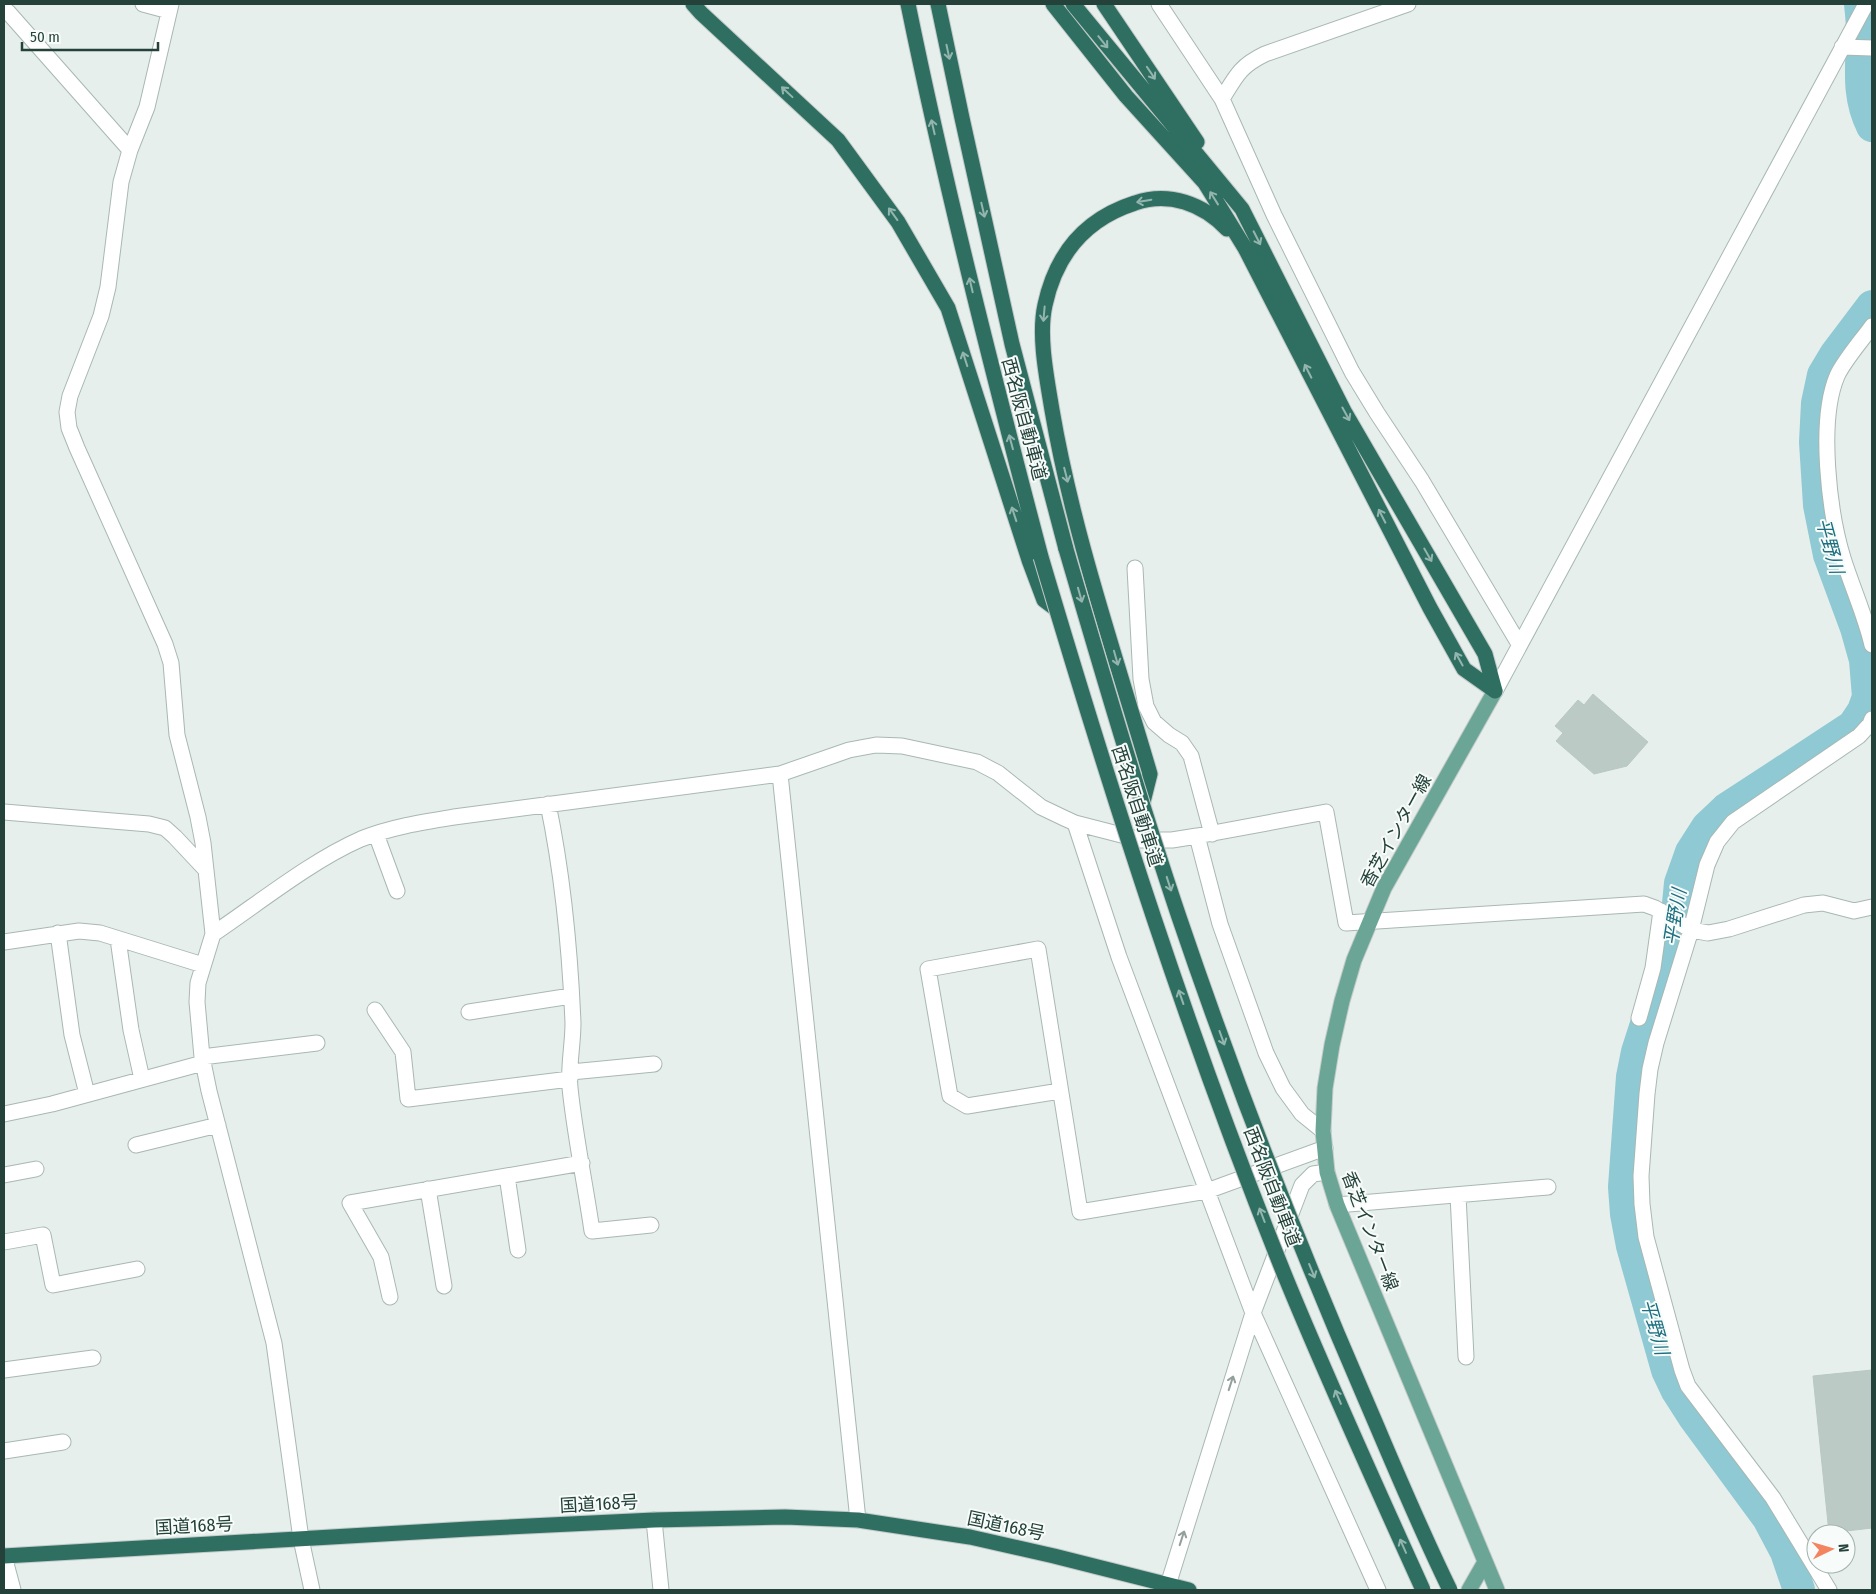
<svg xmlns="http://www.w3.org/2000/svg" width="1876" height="1594" font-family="'Fira Sans Condensed','Noto Sans JP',sans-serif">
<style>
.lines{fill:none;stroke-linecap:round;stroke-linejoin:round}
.river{stroke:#8ec9d4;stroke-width:32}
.building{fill:#bbcac4;stroke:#b8c9c2}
.minor-casing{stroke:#a8b8b2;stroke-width:17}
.major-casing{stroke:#c2cac8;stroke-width:17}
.highway-casing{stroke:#c2cac8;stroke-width:17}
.minor{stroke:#fff;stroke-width:15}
.major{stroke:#6aa596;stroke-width:15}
.highway{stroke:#2f6f62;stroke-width:15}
.highway-bridge-casing{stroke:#c2cac8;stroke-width:17;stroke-linecap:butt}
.highway-bridge{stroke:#2f6f62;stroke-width:15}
.oneway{stroke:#93b5ae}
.oneway2{stroke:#92a09c}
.labels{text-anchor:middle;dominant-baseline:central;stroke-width:4;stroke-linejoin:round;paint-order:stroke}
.street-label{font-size:18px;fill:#24423a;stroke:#f7fbf9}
.water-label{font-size:19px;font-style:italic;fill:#1c6f80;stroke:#f7fbf9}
</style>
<rect width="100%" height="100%" fill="#e6efeb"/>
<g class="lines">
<path class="river" d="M1860,4C1861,13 1862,22 1862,31C1862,65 1856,94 1872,126
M1799,1590L1786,1552L1768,1518L1693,1416L1677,1391L1667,1370L1632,1246L1626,1214L1624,1187L1626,1159L1632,1077L1637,1052L1675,934L1680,883L1691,852L1707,827L1726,809L1853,726L1863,711L1868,697L1865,660L1856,628L1829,555L1819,505L1815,442L1817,403L1823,375L1835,355L1872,306"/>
</g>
<path class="building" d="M1593,694L1648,742L1627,766L1594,774L1556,741L1563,733L1555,726L1578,700L1584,705Z
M1872,1370V1528L1829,1533L1813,1376Z"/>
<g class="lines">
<defs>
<path id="minor" d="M143,4L169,11
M171,4L147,107L130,150L121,182L108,287L101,316L70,396L67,412L69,428L77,448L165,644L171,663L177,735L198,817L203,843L213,934L198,983L197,1002L202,1057L209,1091L274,1343L301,1539L312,1590
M1159,4L1222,99L1274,215L1352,372L1377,413L1422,481L1519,644
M4,9L8,12L130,150
M1842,47L1872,48
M1222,99C1236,76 1240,66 1265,54L1408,4
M1872,326C1862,340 1843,362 1837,376C1818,421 1829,512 1843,558C1852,587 1865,615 1872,645
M1135,568L1141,679L1146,706L1154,722L1169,735L1182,743L1191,756L1212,834
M1495,691L1866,4
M780,774L858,1520
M548,804C563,876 570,950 573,1023C573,1045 568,1067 570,1088C575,1136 585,1183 592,1231L651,1225
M4,812L149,824L165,828L175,837L206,870
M1075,823L1119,957L1253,1313L1378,1590
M376,834L397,891
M1197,836L1220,924L1266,1053L1283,1088L1302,1114L1323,1131
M58,933L72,1035L87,1094
M213,934C259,903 311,861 361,839C391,827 423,822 454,817L780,774L849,750L876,745L902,746L977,762L998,773L1041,807L1064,818L1075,823L1141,840H1172L1197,836L1326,812L1346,923L1644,904L1655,908L1691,930L1708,933L1729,929L1804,905L1823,903L1854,911L1872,907
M118,939L131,1030L142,1079
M4,942L79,931L100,933L203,965
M375,1010L403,1052L408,1099L570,1079
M469,1012L571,996
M1639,1018L1653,968L1661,911
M202,1057L317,1043
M571,1072L654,1064
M1060,1091L967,1106L950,1096L928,969L1038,949L1080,1212L1207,1191L1325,1148
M4,1114L52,1104L203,1063
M136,1145L218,1125
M4,1175L36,1169
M507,1176L518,1250
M428,1189L444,1286
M1458,1195L1466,1357
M1337,1205L1548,1187
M4,1242L43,1235L53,1285L137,1269
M390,1297L381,1257L350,1203L582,1163
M4,1370L93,1358
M4,1451L63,1442
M654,1520L661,1590
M4,1556L13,1590
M1168,1590V1585L1253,1313L1302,1185L1313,1174L1327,1172
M1829,1590L1773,1498L1688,1386L1682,1370L1646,1237L1642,1204L1641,1176L1647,1094L1650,1069L1656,1043L1691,930L1707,865L1717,842L1733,822L1859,736L1870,724L1872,719"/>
<path id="major" d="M1495,691L1384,888L1354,960L1342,1001L1332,1045L1325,1088L1323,1131L1327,1172L1337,1205L1497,1590
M1469,1590L1485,1562"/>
<path id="highway" d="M693,4L701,13L838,140L898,222L948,308L1029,560L1044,600L1056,609
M908,4C946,190 993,374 1041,557
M938,4L962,118L1012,344L1066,549
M1053,4L1126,96L1205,183L1245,248L1430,608L1464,669L1495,691
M1073,4L1242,209L1344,411L1485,654L1495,691
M1104,4L1197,142
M1143,802L1150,774C1115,654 1073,533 1052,410C1047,379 1038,336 1045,305C1056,254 1085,219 1135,203C1169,191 1203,204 1227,229
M4,1556L469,1529L654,1520L785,1517L858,1520L970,1537L1054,1556L1189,1590"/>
</defs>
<use href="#minor" class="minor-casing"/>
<use href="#major" class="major-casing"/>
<use href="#highway" class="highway-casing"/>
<use href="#minor" class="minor"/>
<use href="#major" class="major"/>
<use href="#highway" class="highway"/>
<defs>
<path id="highway-bridge" d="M1066,549C1102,672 1138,795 1179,917C1234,1079 1296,1239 1364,1396C1392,1461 1419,1527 1450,1590
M1041,557C1113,800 1190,1041 1285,1276C1328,1381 1376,1486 1423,1590"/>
</defs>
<use href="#highway-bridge" class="highway-bridge-casing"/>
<use href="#highway-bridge" class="highway-bridge"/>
</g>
<defs><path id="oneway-shaft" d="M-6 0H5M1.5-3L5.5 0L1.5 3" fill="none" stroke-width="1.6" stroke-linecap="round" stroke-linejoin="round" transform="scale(1.25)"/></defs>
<g class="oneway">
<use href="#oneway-shaft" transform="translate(1103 42) rotate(51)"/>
<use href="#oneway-shaft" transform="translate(948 52) rotate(78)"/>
<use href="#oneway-shaft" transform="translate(1151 73) rotate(56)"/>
<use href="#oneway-shaft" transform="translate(787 92) rotate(-137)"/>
<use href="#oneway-shaft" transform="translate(933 127) rotate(-103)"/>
<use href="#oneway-shaft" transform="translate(1214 198) rotate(-122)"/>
<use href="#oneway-shaft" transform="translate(1144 201) rotate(170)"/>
<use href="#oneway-shaft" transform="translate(983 210) rotate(77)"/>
<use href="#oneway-shaft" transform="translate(893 214) rotate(-126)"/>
<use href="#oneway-shaft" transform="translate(1257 238) rotate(63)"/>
<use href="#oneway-shaft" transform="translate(971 285) rotate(-103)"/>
<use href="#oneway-shaft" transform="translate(1044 314) rotate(95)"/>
<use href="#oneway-shaft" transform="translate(965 359) rotate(-108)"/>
<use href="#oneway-shaft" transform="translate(1308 371) rotate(-117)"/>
<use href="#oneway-shaft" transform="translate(1346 414) rotate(61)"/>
<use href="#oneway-shaft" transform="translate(1011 442) rotate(-105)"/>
<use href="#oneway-shaft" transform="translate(1066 475) rotate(76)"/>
<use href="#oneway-shaft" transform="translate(1014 514) rotate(-108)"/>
<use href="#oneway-shaft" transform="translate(1382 516) rotate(-117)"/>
<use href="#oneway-shaft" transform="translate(1428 555) rotate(60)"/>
<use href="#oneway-shaft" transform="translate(1080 595) rotate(74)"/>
<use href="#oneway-shaft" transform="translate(1116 658) rotate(74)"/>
<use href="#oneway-shaft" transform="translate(1459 659) rotate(-119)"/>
<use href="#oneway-shaft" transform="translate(1169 884) rotate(72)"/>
<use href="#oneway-shaft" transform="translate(1181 997) rotate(-109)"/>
<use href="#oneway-shaft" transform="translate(1222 1038) rotate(70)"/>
<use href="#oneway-shaft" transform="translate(1262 1215) rotate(-111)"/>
<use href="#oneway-shaft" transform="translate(1312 1271) rotate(68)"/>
<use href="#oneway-shaft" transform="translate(1338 1397) rotate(-113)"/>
<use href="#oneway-shaft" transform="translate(1403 1546) rotate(-114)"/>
</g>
<g class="oneway2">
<use href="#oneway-shaft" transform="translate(1231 1383) rotate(-72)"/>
<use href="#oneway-shaft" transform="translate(1182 1538) rotate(-72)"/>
</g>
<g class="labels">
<g class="street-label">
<text transform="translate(1024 419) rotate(75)">西名阪自動車道</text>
<text transform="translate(1137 806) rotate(72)">西名阪自動車道</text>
<text transform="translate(1396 831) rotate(-61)">香芝インター線</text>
<text transform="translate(1272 1187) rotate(69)">西名阪自動車道</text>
<text transform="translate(1370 1231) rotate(69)">香芝インター線</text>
<text transform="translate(599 1504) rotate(-3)">国道168号</text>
<text transform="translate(194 1526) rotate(-3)">国道168号</text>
<text transform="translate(1006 1526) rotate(12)">国道168号</text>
</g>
<g class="water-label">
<text transform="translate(1830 546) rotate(75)">平野川</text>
<text transform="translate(1675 917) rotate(-81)">平野川</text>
<text transform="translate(1655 1327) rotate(74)">平野川</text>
</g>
</g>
<rect width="1876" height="1594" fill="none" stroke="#24423a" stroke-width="10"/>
<g transform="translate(1831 1549) rotate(85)"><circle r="24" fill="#f7fbf9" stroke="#a3b1ad"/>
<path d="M0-4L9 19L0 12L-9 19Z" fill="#f4845f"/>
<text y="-8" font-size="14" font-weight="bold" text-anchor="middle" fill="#24423a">N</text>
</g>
<path d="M22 42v8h136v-8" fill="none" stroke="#24423a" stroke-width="2.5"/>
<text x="30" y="42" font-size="15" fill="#24423a" stroke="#f7fbf9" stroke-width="4" paint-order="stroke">50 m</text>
</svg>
